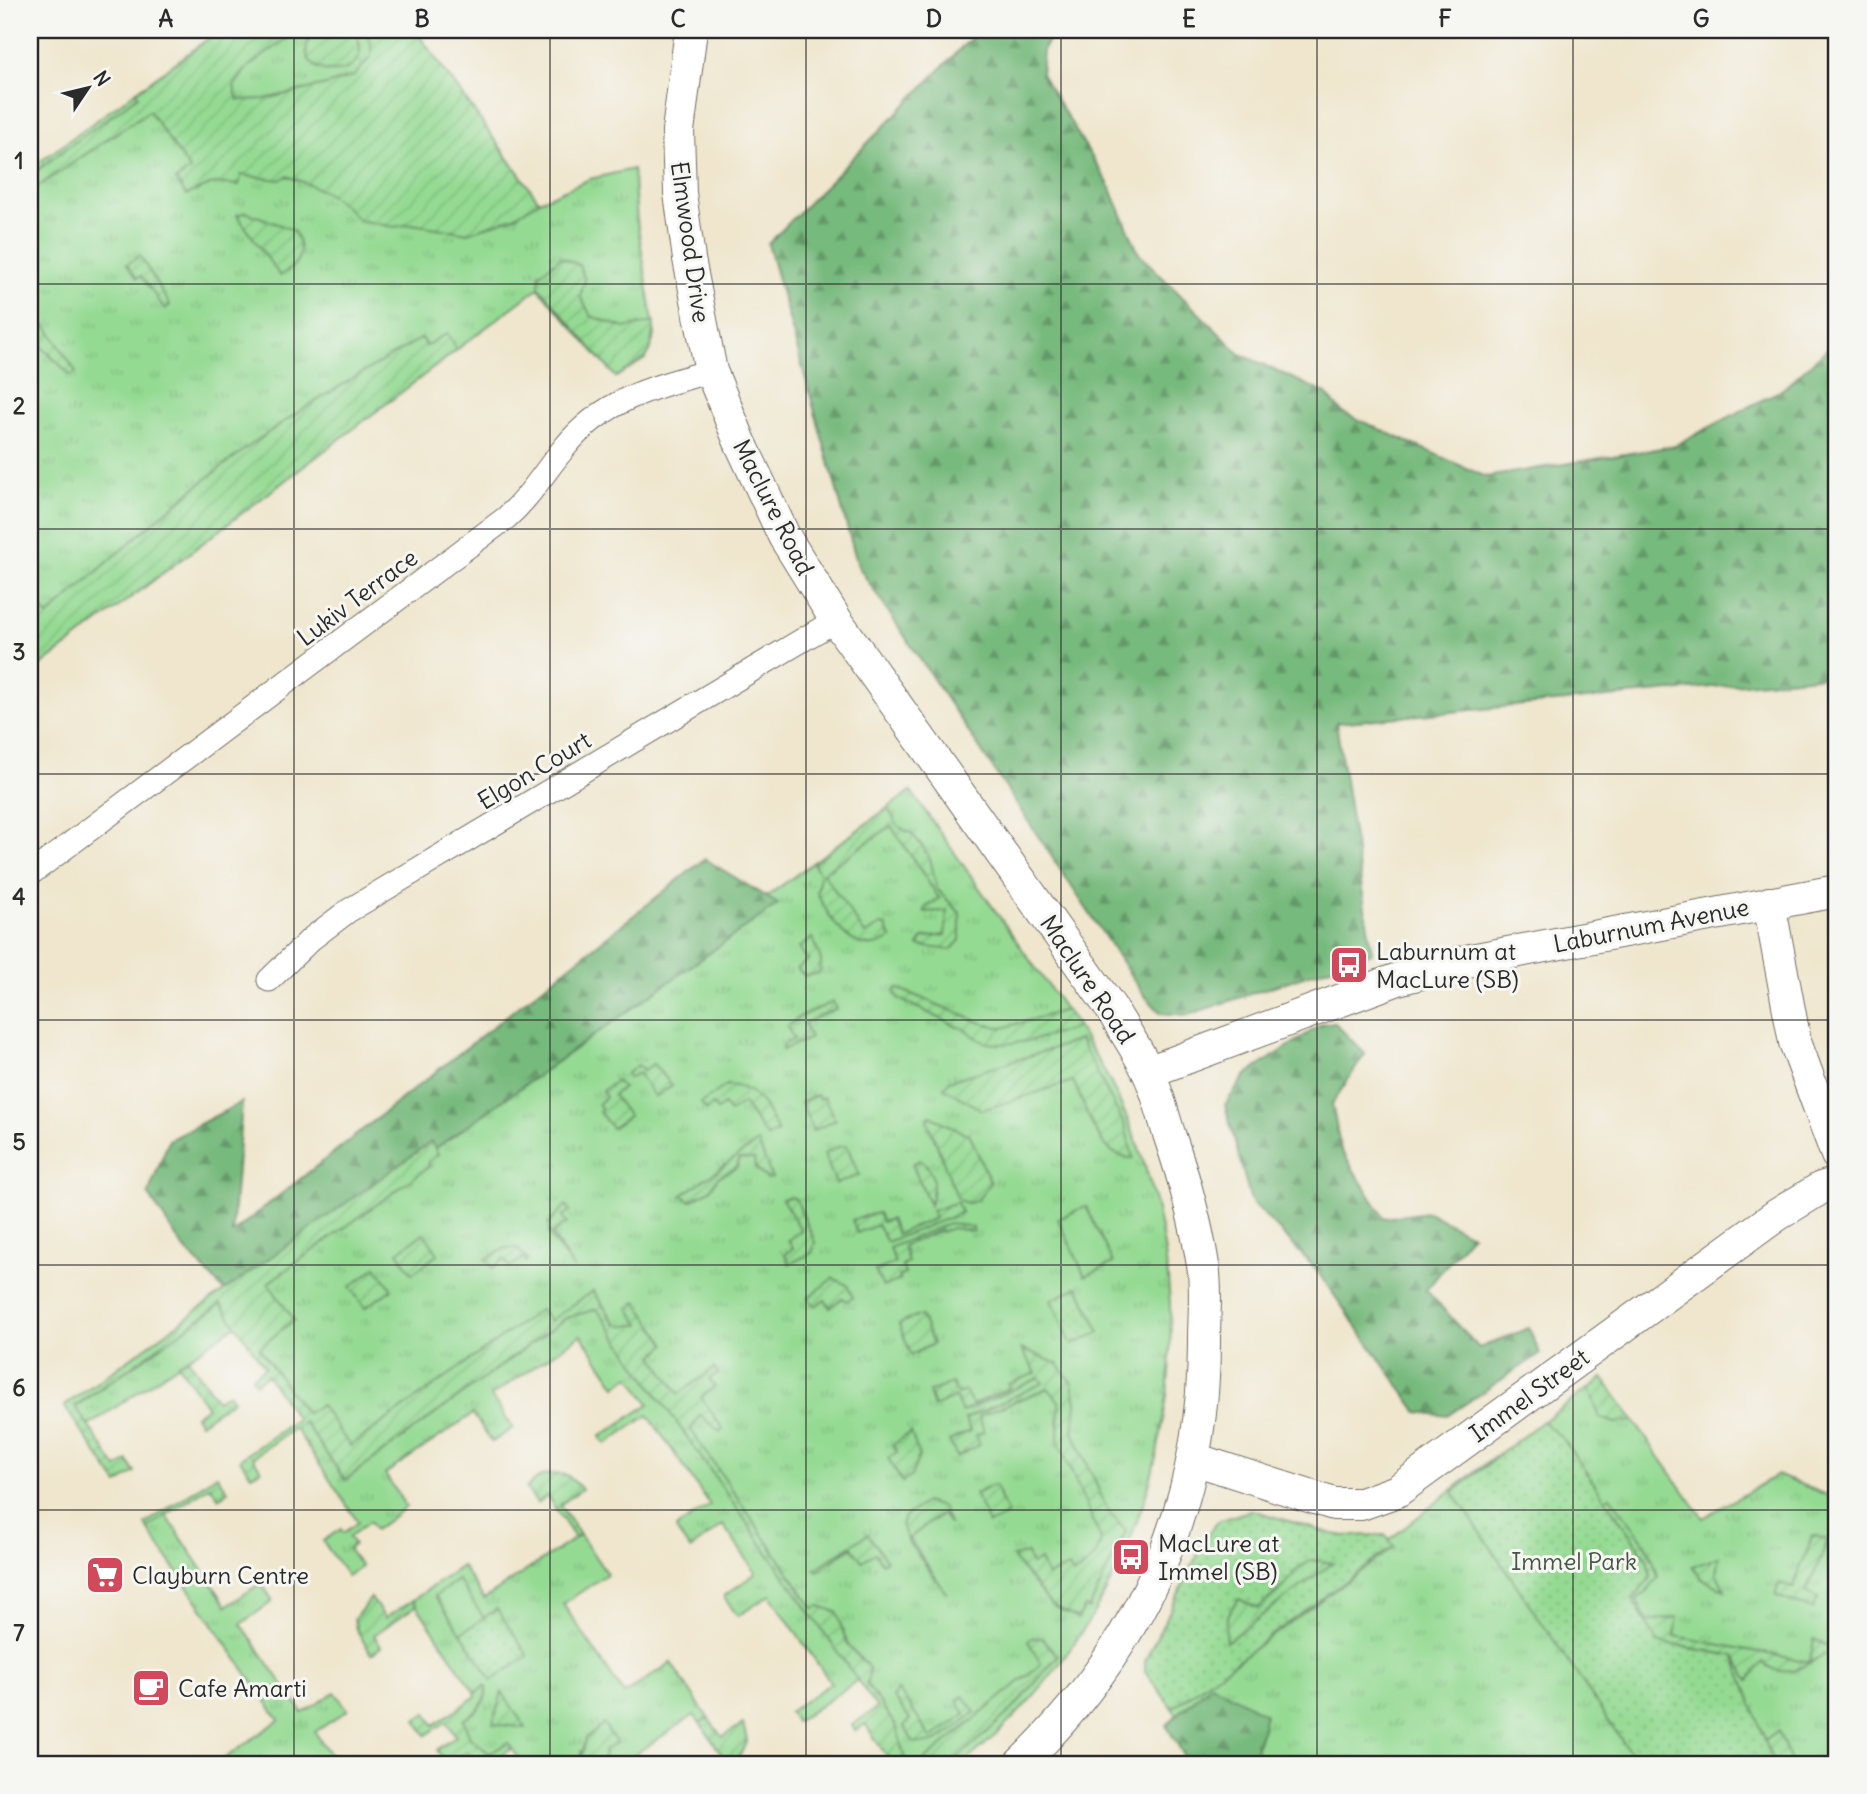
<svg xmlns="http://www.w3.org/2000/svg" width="1867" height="1794" font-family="Delius,sans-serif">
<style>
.grass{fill:url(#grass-tufts);stroke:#60825f;stroke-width:2}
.forest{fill:url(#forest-firs);stroke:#517254;stroke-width:2}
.park{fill:url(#park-dots);stroke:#60825f;stroke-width:2}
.garden{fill:url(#garden-furrows);stroke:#60825f;stroke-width:2}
.pitch{fill:#94da93;stroke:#60825f;stroke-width:2}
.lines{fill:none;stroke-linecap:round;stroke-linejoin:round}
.street-casing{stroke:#706c64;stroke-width:25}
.secondary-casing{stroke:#706c64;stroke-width:34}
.street{stroke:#fff;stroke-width:23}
.secondary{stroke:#fff;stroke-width:32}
.grid{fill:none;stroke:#2b2b2b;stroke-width:2;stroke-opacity:0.55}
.labels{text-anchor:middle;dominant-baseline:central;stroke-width:6;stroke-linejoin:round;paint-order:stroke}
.street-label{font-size:24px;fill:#2b2b2b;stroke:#f6f6f2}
.poi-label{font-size:24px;fill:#2b2b2b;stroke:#f6f6f2;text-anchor:start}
.park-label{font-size:24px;fill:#455745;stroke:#f6f6f2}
.neatline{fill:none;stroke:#2b2b2b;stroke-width:2.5}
.grid-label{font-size:23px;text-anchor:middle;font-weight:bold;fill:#2b2b2b}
</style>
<defs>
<pattern id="grass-tufts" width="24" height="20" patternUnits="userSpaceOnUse" patternTransform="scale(1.75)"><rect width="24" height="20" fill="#94da93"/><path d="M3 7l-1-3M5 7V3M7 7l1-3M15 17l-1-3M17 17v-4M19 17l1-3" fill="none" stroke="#80bb7f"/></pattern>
<pattern id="forest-firs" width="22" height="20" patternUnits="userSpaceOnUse" patternTransform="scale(1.75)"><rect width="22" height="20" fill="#77ba7d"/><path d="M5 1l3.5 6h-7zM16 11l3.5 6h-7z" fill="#629767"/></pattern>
<pattern id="park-dots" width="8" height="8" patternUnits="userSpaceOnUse" patternTransform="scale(1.75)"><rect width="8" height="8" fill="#94da93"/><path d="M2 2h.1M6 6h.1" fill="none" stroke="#80bb7f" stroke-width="1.8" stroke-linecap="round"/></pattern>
<pattern id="garden-furrows" width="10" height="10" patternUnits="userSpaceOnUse" patternTransform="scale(1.75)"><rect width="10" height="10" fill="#94da93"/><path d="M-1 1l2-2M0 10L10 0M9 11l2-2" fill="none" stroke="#80bb7f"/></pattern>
</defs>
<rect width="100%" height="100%" fill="#f6f6f2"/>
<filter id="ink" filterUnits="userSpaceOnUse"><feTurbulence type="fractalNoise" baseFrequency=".0143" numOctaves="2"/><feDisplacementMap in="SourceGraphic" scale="14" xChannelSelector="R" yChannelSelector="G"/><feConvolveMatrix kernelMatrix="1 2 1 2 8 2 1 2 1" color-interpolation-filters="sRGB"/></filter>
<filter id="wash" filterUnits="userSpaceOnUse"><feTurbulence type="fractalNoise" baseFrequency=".00686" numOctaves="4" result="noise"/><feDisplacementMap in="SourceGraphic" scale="28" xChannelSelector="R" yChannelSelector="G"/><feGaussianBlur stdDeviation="1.57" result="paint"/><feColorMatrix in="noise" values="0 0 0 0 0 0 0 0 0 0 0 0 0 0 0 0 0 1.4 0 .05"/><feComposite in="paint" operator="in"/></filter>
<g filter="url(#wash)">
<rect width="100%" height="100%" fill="#efe6cd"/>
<path class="grass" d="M225,30H415L539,201L590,179L633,169L637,221L655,335L646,358L616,377L538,288L30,674V169L212,36Z
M911,791C951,848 991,904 1030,960C1061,1004 1094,1047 1117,1096C1228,1327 1162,1605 962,1764H909L904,1757L897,1728L593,1291L344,1469L222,1294Z
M221,1304L236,1325L88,1426L75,1407Z
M597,1308L858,1680L796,1722L789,1712L831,1683L770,1595L738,1616L725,1599L724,1596L756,1573L723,1525L690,1549L677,1531L676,1528L710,1505L648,1415L606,1444L600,1437L649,1404L630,1376L616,1386L581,1335L491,1396L513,1428L492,1442L473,1414L385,1474L406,1507L375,1530L369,1522L349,1537L354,1544L348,1549L361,1567L347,1576L323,1541L341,1529L343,1533L358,1522L295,1428L304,1422L345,1480L566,1318Z
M1603,1378L1703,1518L1777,1475L1837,1499V1764H1209L1172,1708L1394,1547L1389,1540L1481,1467Z
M166,1515L227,1606L261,1583L273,1601L241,1624L303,1713L335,1692L348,1710L315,1732L336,1764H217L279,1720L147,1528Z
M580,1535L607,1574L563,1604L624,1694L671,1663L708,1718L700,1723L694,1715L620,1764H601L605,1750L581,1751L580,1764H523L508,1743L489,1753L470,1738L463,1720C476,1712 488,1704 486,1686L475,1693L413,1600L462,1566L484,1599Z"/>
<path class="forest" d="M975,30H1053L1043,50L1041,74L1109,185L1139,254L1240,354L1325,393L1343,413L1486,477L1674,446L1783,389L1837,340V675L1336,723L1372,953L1188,1015L1161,1013L1144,995L858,566L768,244L973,36Z
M705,859L778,904L229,1296L182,1246L148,1194L169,1140L242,1102L232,1233Z
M1334,1022L1365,1054L1332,1104L1341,1150L1384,1218L1428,1212L1471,1235L1426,1290L1479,1348L1529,1328L1540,1354L1447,1416L1418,1412L1314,1267L1251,1201L1225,1105L1246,1075L1322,1024Z
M1211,1684L1265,1714L1253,1764H1189L1166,1725Z"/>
<path class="park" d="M1078,1287L1100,1332L1072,1345L1051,1300Z
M1542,1421L1563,1439L1647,1559L1651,1578L1632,1599L1658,1642L1734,1656L1774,1764H1638L1453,1492Z
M1252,1510L1339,1536L1385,1535L1394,1546L1172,1708L1145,1671V1661L1208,1534L1218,1521Z
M497,1609L528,1656L492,1680L461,1633Z"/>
<path class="garden" d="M225,30H298L247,68L234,86L238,100L265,99L326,85L354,76L371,57V43L365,30H415L539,201L514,217L468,233L412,224L394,227L358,220C340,196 314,186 287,176L280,180L241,175L239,185L215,183L186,195L176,180L190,170L149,111L30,192V175L138,96L136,92L212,36Z
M313,30H354C385,86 280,84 313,30Z
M246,212L293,230C306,251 300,264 280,276L237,215Z
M140,256L170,305L165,309L141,276L137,278L127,264Z
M561,257L579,265L585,280L580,296L591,316L625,328L654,322L651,349L646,358L616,377L539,287L540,274Z
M46,325L76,372L71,376L31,336Z
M447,333L457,350L30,674V596L48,616C110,559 173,503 240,453C297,410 360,374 422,338L426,346Z
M888,808L898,826L912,834L923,847L931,862L937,889L960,913V940L951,950L918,946L923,938L945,935L947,911L925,912V908L939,898L891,826L823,873L865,934L881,925L886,926L891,938C856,962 831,922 817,893L820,874L813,863Z
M812,938C816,950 825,959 819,973L805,976L797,969L808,960L799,948Z
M897,988L982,1023L1003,1028L1066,1010L1078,1027C1056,1035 1007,1049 985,1042C973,1038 968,1028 956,1026L899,999L894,993Z
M833,1002L836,1009L804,1023L810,1038L782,1050L783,1045L794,1039L787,1027L799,1017Z
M1080,1040L1125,1126L1133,1158C1098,1160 1086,1106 1073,1081L982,1110L944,1088L949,1081Z
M653,1064L672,1085L655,1097L638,1073L629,1078L626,1074L638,1065L643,1071Z
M616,1081L623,1088L613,1095L629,1116L612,1128L599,1112L602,1109L598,1104L606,1097L602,1091Z
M727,1085C758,1086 765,1107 778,1132L767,1137L743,1103L730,1112L724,1105L717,1110L713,1105L706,1110L701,1103Z
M817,1095L819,1099L824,1097L835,1120L813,1131L801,1102Z
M930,1116L964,1133H969L990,1182C982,1195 974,1210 958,1199L927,1120Z
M431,1142L438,1154L428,1162L430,1166L268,1283L294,1320L259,1348L306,1414L321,1405L350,1446L541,1309L550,1321L593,1291L616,1325H640L629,1308L637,1302L666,1344L653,1356L679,1394L714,1368L718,1373L709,1379L715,1387L701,1397L723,1429L720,1432L700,1415L691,1430L813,1608L820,1606L837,1612C841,1623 843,1636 849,1646C858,1661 876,1662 866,1683L897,1728L904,1757L909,1764H892L865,1724L855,1731L852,1725L877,1708L597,1309L566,1318L345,1480L304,1422L253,1457L261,1470L251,1475L240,1459L297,1419L267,1375L256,1383L252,1377L265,1367L221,1304L75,1406L117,1468L128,1461L135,1472L118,1484L64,1406Z
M758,1142L772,1178L767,1179L756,1169L754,1159H739L737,1167L718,1177L710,1190L690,1201L682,1195Z
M840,1146H847L859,1175L836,1184L824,1154Z
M920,1160C937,1172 934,1187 930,1205L912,1164Z
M791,1197L796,1199L815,1242L812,1253L789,1264L785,1254L793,1248L788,1240L801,1230L782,1199Z
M957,1202L961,1213L887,1242L877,1225L857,1233L852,1220L878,1213L882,1222L890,1219L897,1234L935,1218L932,1211Z
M566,1205L570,1211L562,1216L567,1223L552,1234L574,1269L549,1235V1223Z
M949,1223L973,1227V1231L952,1228L941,1232L940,1230L903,1246L908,1262L902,1265L905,1274L899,1276L900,1280L883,1287L875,1271L895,1263L889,1248Z
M424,1233L438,1254L412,1274L398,1252Z
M506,1248H517L528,1260L526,1262L523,1258L510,1267L504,1259L493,1268L486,1259Z
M376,1267L392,1289L365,1308L350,1287Z
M833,1278L847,1285L853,1297L846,1301L843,1298L830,1307L825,1300L815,1306L808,1298Z
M916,1316H921L933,1344L911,1355L899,1324Z
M1021,1349L1058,1364L1072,1383L1076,1403L1073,1432L1108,1511L1126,1531L1089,1609L1085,1607L1078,1619L1051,1605L1012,1557L1027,1554L1031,1564L1040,1560L1047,1576L1069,1567L1073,1574C1088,1567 1098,1555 1101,1539L1058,1441L1059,1401L1048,1388L979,1416L984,1432L976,1435L979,1445L957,1457L949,1441L970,1431L965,1419L1043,1383L1039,1378L962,1412L955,1397L934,1407L929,1392L952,1383L957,1394L965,1391L972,1405L1009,1388L1008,1384L1036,1373Z
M188,1358L217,1400L229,1393L233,1400L200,1423L195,1416L207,1407L178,1364Z
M1603,1378L1634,1421L1616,1423L1600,1418L1589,1388Z
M911,1432L919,1456L911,1476L902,1482L888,1458L897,1452L893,1445Z
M550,1474L567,1475L582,1489L560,1505L580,1535L575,1538L547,1496L537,1503L526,1488L541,1476Z
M217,1475L228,1491L219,1498L210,1486L147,1528L145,1524Z
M991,1486H995L1008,1515L989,1524L975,1494Z
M1610,1496C1627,1520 1653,1547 1658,1577L1648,1591L1636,1599L1647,1621L1678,1617L1675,1636L1810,1662L1814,1639L1837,1651V1667L1827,1652C1804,1667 1786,1682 1763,1662L1749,1680L1734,1656L1658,1642L1632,1599L1651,1578L1647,1559L1605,1499Z
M925,1502L942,1507L950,1525L942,1514L909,1538L947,1594L909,1543L901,1524L905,1517Z
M868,1534L886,1560L882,1563L875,1553L862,1561L852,1547L818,1571L815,1569Z
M1813,1535L1828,1540L1806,1593L1818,1598L1813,1609L1776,1596L1780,1583L1793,1588Z
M1719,1557L1716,1573L1725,1590L1702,1579L1692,1567Z
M1312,1560L1333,1563L1226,1642C1224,1626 1227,1611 1239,1599L1258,1608L1283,1587L1298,1568Z
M371,1598L385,1618L413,1600L416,1606L374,1635L381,1647L371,1654L356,1629L354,1619Z
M1032,1638H1042L1058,1656L1013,1709L951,1764H920L1041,1664L1028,1641Z
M485,1686C489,1703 476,1712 463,1720L470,1738L489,1753L508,1743L512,1748L488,1764H476L467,1752L446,1764L437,1750L456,1736L446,1722L426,1735L416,1720L426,1713L434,1725L476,1696L475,1693Z
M899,1690L931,1738L965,1714L957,1700L963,1696L975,1712C956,1727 938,1749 913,1742L904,1726L910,1719L893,1697Z
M502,1692L526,1728L493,1724Z
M708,1718L722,1737L743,1724L747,1740L736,1764H711L723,1756L700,1723Z
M604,1724L616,1743L605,1750L601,1764H580L586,1738Z
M1778,1731L1792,1764H1774L1765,1741Z"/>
<path class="pitch" d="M1086,1206L1113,1263L1085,1276L1058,1219Z
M458,1580L484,1618L461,1633L435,1596Z"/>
</g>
<g filter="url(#ink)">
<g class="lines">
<defs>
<path id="street" d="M30,874L506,518C530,497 544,472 565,447C604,399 654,387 711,371
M269,980L311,939L348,911L836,620"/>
<path id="secondary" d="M691,30L678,131L680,193L689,259L711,371L740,442L784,536L836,620L1111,1008C1123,1029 1138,1050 1148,1072C1158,1092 1163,1116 1170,1137C1184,1178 1196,1222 1203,1265C1207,1289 1204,1316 1204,1339C1205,1507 1140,1648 1020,1764
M1769,903L1795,1042L1837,1155
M1148,1072L1398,979L1471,960L1837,891
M1194,1459L1334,1504H1361L1397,1491L1777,1215L1821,1188L1837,1183"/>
</defs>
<use href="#street" class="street-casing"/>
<use href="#secondary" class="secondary-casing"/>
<use href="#street" class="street"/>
<use href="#secondary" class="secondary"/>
</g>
</g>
<path class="grid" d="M294,30V1764M550,30V1764M806,30V1764M1061,30V1764M1317,30V1764M1573,30V1764M30,284H1837M30,529H1837M30,774H1837M30,1020H1837M30,1265H1837M30,1510H1837"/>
<defs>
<symbol id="bus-square" viewBox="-11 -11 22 22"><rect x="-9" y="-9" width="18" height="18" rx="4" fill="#d1495b" stroke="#f6f6f2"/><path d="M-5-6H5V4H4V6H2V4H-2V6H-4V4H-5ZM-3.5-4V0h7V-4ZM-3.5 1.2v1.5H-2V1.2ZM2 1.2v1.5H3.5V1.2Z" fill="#fff"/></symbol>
<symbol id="supermarket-square" viewBox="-11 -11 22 22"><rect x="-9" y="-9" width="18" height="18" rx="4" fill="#d1495b" stroke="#f6f6f2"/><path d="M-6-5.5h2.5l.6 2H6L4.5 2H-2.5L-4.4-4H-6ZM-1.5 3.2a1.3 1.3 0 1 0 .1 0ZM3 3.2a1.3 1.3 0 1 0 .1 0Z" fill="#fff"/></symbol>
<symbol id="cafe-square" viewBox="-11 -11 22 22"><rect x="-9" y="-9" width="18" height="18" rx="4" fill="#d1495b" stroke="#f6f6f2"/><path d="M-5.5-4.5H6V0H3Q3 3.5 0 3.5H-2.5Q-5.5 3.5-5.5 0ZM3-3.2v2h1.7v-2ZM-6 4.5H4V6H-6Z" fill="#fff"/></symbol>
</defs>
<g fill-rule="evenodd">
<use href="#bus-square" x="1327" y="943" width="44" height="44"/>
<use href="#bus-square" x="1109" y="1535" width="44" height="44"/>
<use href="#supermarket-square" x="83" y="1553" width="44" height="44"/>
<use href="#cafe-square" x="129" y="1666" width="44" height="44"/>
</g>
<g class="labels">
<g class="street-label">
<text transform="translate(691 242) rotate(82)">Elmwood Drive</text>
<text transform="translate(774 507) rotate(63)">Maclure Road</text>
<text transform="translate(357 597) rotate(-37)">Lukiv Terrace</text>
<text transform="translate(534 770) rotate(-31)">Elgon Court</text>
<text transform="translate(1651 925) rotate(-11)">Laburnum Avenue</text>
<text transform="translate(1088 979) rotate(56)">Maclure Road</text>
<text transform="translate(1529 1395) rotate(-36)">Immel Street</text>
</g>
<g class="poi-label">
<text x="1376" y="951">Laburnum at<tspan x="1376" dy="28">MacLure (SB)</tspan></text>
<text x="1158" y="1543">MacLure at<tspan x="1158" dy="28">Immel (SB)</tspan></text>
<text x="132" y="1575">Clayburn Centre</text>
<text x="178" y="1688">Cafe Amarti</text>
</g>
<g class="park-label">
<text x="1574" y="1561">Immel Park</text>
</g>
</g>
<rect width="1867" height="1794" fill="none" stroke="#f6f6f2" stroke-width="77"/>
<g transform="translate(88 88) rotate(55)" stroke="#f6f6f2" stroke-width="5" paint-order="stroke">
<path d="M0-5L12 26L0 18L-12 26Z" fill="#2b2b2b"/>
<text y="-10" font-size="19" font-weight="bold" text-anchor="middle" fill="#2b2b2b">N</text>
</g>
<rect x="38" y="38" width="1790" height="1718" class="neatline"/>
<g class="grid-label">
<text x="166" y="27">A</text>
<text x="422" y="27">B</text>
<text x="678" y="27">C</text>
<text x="934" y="27">D</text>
<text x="1189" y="27">E</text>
<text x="1445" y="27">F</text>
<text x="1701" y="27">G</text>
<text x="19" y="169">1</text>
<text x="19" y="414">2</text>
<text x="19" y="660">3</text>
<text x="19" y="905">4</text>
<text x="19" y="1150">5</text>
<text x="19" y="1396">6</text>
<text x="19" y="1641">7</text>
</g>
</svg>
